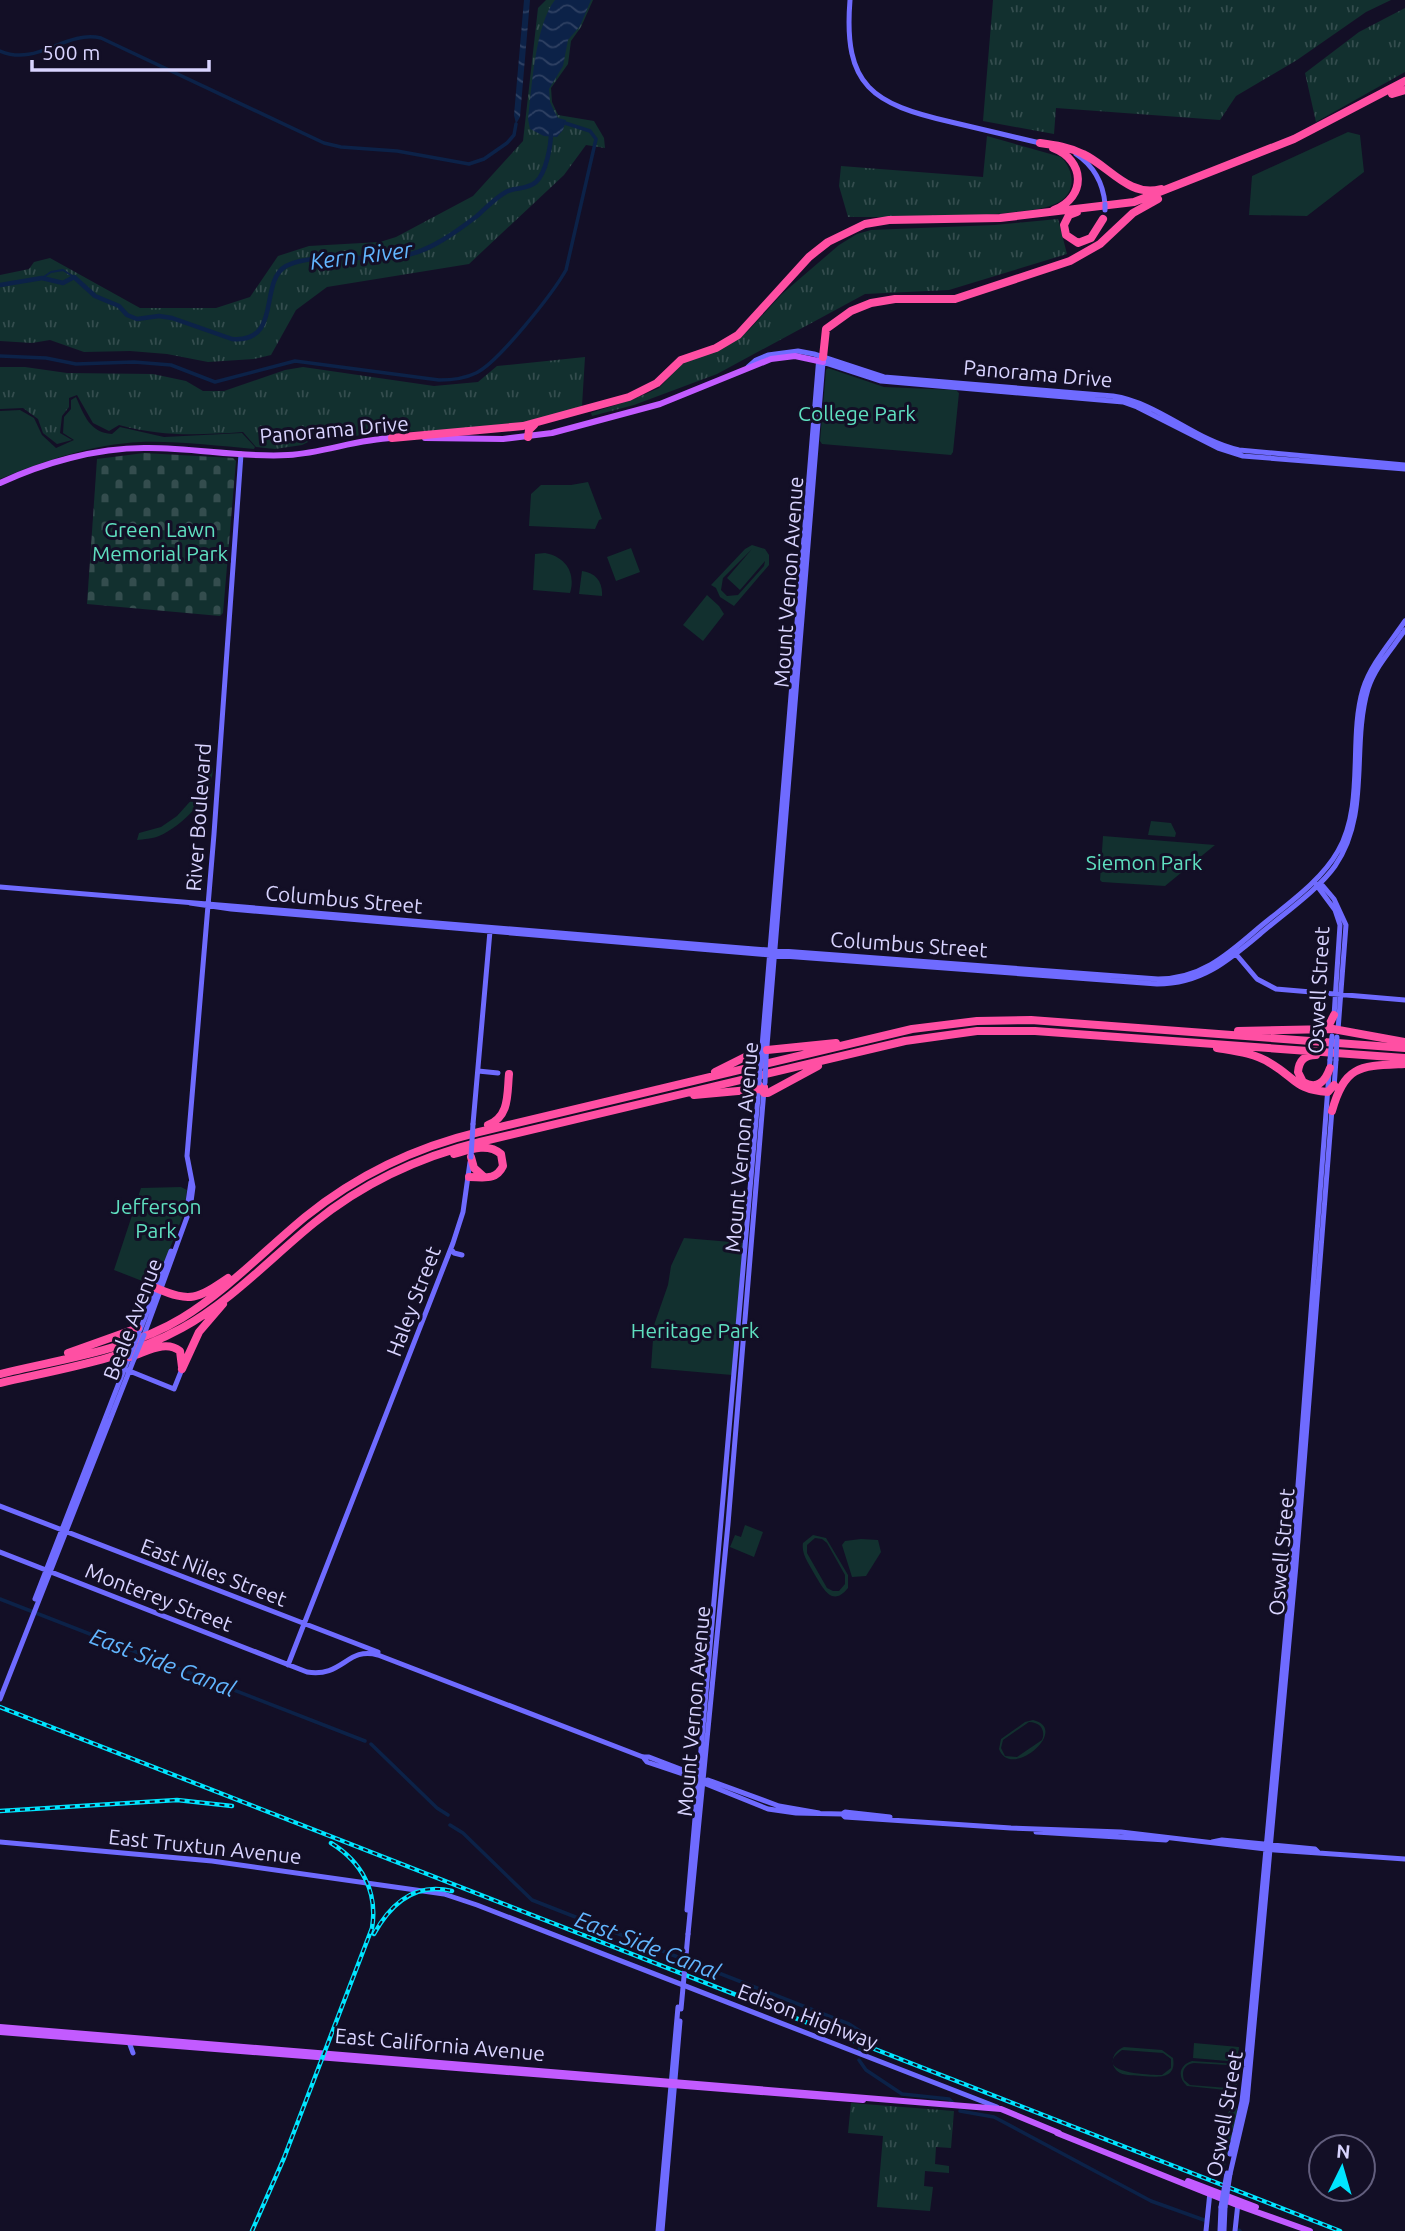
<svg xmlns="http://www.w3.org/2000/svg" width="1405" height="2231" font-family="Ubuntu,sans-serif">
<style>
.grass{fill:url(#grass-tufts)}
.cemetery{fill:url(#cemetery-stones)}
.park{fill:#12302f;fill-rule:evenodd}
.water{fill:url(#water-waves)}
.lines{fill:none;stroke-linecap:round;stroke-linejoin:round}
.stream{stroke:#0c2248;stroke-width:2}
.canal{stroke:#0c2248;stroke-width:3.5}
.river{stroke:#0c2248;stroke-width:4.5}
.secondary{stroke:#6f6bff;stroke-width:5}
.primary{stroke:#c25bff;stroke-width:6}
.motorway{stroke:#ff4fa3;stroke-width:8}
.rail-casing{stroke:#00e5ff;stroke-width:4.5}
.rail{stroke:#130f26;stroke-width:2;stroke-dasharray:5;stroke-linecap:butt}
.secondary-bridge{stroke:#6f6bff;stroke-width:5}
.labels{text-anchor:middle;dominant-baseline:central;stroke-width:6;stroke-linejoin:round;paint-order:stroke}
.street-label{font-size:21px;fill:#d9d4ff;stroke:#130f26}
.park-label{font-size:21px;fill:#5fe0c0;stroke:#130f26}
.water-label{font-size:23px;font-style:italic;fill:#62b6ff;stroke:#130f26}
</style>
<defs>
<pattern id="grass-tufts" width="24" height="20" patternUnits="userSpaceOnUse" patternTransform="scale(1.75)"><rect width="24" height="20" fill="#12302f"/><path d="M3 7l-1-3M5 7V3M7 7l1-3M15 17l-1-3M17 17v-4M19 17l1-3" fill="none" stroke="#344d4e"/></pattern>
<pattern id="cemetery-stones" width="16" height="16" patternUnits="userSpaceOnUse" patternTransform="scale(1.75)"><rect width="16" height="16" fill="#12302f"/><path d="M2 7V4a2 2 0 0 1 4 0v3zM10 15v-3a2 2 0 0 1 4 0v3z" fill="#344d4e"/></pattern>
<pattern id="water-waves" width="16" height="10" patternUnits="userSpaceOnUse" patternTransform="scale(1.75)"><rect width="16" height="10" fill="#0c2248"/><path d="M0 5q4-4 8 0t8 0" fill="none" stroke="#2f4163"/></pattern>
</defs>
<rect width="100%" height="100%" fill="#130f26"/>
<path class="grass" d="M546,0H593L581,27L571,41L568,64L551,88L552,102L558,115L594,121L604,138L605,148L586,145L564,175L469,264L327,287L296,310L271,355L254,359L208,362L167,354L130,351L84,352L50,340L32,343L0,341V275L29,269L34,262L50,258L140,308H216L250,297L278,256L309,246L380,242L396,237L473,196L523,141L538,8Z
M993,0H1391L1366,12L1297,60L1236,96L1220,120L1056,108L1054,134L983,121Z
M1405,8V72L1316,122L1305,73L1359,32Z
M987,136L1061,157C1074,170 1077,191 1059,202C1049,208 1033,210 1022,211C964,219 906,217 848,217L839,186L841,166L983,177Z
M1058,219L1067,254L949,290L865,294L717,374L634,405L592,416L591,413L634,399L659,388L683,363L735,340L748,331L782,294L839,245L857,234L871,230L995,225Z
M585,357L582,406L548,417L521,423L438,431L397,432L381,430L343,439L322,435L302,445L275,449L256,447L243,432C197,435 164,437 119,425L109,431L93,423L77,395L69,398V407L62,416L60,433L72,440L57,444L43,433L38,419L23,408L0,409V367H25L67,373L153,374L186,381L203,391H224L285,370L303,367L434,386L478,382L497,366Z
M851,2103L954,2111L951,2148L936,2147L935,2164L949,2166V2173L925,2171L924,2186L933,2187L930,2211L877,2207L883,2136L848,2133Z
M1233,2105L1237,2108V2113L1223,2175L1218,2170L1217,2164L1228,2113Z"/>
<path class="cemetery" d="M144,453L233,458L236,461L223,613L220,616L87,604L97,459Z"/>
<path class="park" d="M1348,132L1360,135L1364,172L1307,216L1249,215L1252,176Z
M828,368L884,387L956,390L959,393L953,452L951,455L822,444L820,441L826,370Z
M76,397C84,415 90,433 112,434L120,427L164,437L242,433L255,447L254,449C217,446 178,441 141,442C94,444 43,461 0,479V411L20,410L34,418L42,435L56,448L74,440L63,433L64,417L71,409V400Z
M588,482L602,519L599,520L595,529L529,526L531,494L541,485H571Z
M752,545L765,549L769,555V565L734,606L720,597L716,588L711,585L745,549ZM752,549L727,578L740,590L765,561L764,566L738,595L727,596L721,590L723,578Z
M631,548L640,572L616,581L607,557Z
M545,553C566,557 576,573 570,593L533,590L535,554Z
M582,571C596,573 603,582 602,596L579,594Z
M707,595L719,606L724,614L703,641L683,625Z
M213,767C214,794 183,826 159,836C152,839 144,839 137,840L139,833L161,827L177,816L195,796Z
M1151,821L1171,823L1176,833L1175,837L1148,835Z
M1103,836L1215,845L1165,886L1102,882L1100,880Z
M141,1188L181,1187L187,1190L184,1213L155,1286L114,1270Z
M684,1238L743,1243L732,1375L651,1368L654,1325L668,1285L671,1266Z
M745,1525L763,1532L754,1557L730,1547L735,1535L741,1537Z
M813,1535L826,1538L848,1575V1588C832,1608 823,1588 815,1575C810,1565 801,1555 803,1543ZM815,1538L822,1539L827,1543L845,1575V1584L839,1591H833L827,1588L807,1553V1545Z
M861,1539L878,1540L881,1552L866,1576L852,1577L842,1545L845,1541Z
M1033,1720C1071,1729 1011,1781 999,1749L1001,1739L1025,1722ZM1029,1722C1040,1722 1046,1730 1042,1740L1017,1757L1005,1756L1001,1748L1003,1740Z
M1194,2043L1239,2047L1238,2062L1193,2058Z
M1124,2047L1162,2050L1173,2058C1177,2080 1157,2077 1142,2076C1135,2075 1126,2076 1120,2073C1107,2065 1113,2051 1124,2047ZM1122,2050L1163,2053L1171,2059V2068L1162,2075C1151,2075 1089,2073 1122,2050Z
M1192,2061L1238,2064L1235,2067L1239,2075L1237,2085L1226,2090L1187,2086C1177,2077 1179,2065 1192,2061ZM1194,2063L1228,2065L1237,2072V2081L1228,2088L1190,2085L1184,2080C1181,2071 1185,2064 1194,2063Z"/>
<path class="water" d="M524,0H530L520,117L516,124L514,115Z
M555,0H591L580,26L568,40L563,66L549,89L550,102L554,111L558,118L566,120L563,130L557,137L544,136L530,129L528,119C532,87 535,25 555,0Z"/>
<g class="lines">
<path class="stream" d="M42,278L51,272L63,270L74,277"/>
<path class="canal" d="M0,51C38,67 64,30 101,38L324,143L341,147L397,151L469,164L484,159L507,143L514,135L516,124
M0,356L46,358L76,364L134,362L171,365L215,382L295,361L439,380C452,380 464,379 476,373C498,363 553,293 566,270L596,139L590,131L565,123
M0,1599L365,1741
M371,1744L437,1808L448,1815
M450,1825L463,1833L532,1900L849,2024L863,2033L864,2036
M859,2051L860,2046
M859,2060L866,2070L902,2094L949,2099L953,2103
M960,2111L994,2117L1151,2201L1204,2220
M1239,2230L1240,2231"/>
<path class="river" d="M0,285L42,278L63,283L74,277L95,296L119,306L127,315L137,319L159,316L172,318L232,339C283,343 258,282 286,266C312,252 371,261 402,256C429,252 456,232 477,216C486,208 495,198 506,192C515,187 527,190 536,182C546,173 551,146 551,132"/>
<path class="secondary" d="M850,0C843,87 873,104 951,122C981,129 1010,136 1040,143
M1076,154C1094,166 1103,182 1105,204
M748,367L756,360L768,355L798,351L814,354L884,377L1113,396C1159,403 1194,440 1239,450L1405,465
M1315,883L1335,910L1340,925L1334,1016
M1317,885L1323,886L1334,899L1346,925L1338,1030
M0,887L754,949L1158,979C1199,979 1225,957 1255,931C1283,907 1320,883 1338,851C1365,804 1348,739 1363,689C1371,664 1390,643 1405,621
M190,903L231,909L770,955L1157,984C1201,984 1228,961 1260,934C1282,915 1319,889 1335,866C1371,814 1351,747 1368,689C1375,667 1392,649 1405,630
M1235,953L1257,979L1276,989L1405,1000
M766,1058L823,362L881,381L1123,402L1137,407L1218,448L1243,456L1405,469
M761,1059L819,356
M478,1071L498,1073
M1334,1088L1336,1060
M473,1124L490,931
M188,1202L191,1182
M451,1249L454,1253L462,1255
M140,1330L171,1251
M144,1335L190,1209L193,1187L187,1156L214,834L241,454
M127,1370L174,1389L182,1369
M0,1506L378,1652
M0,1552L307,1672C343,1678 347,1646 378,1655L643,1757H649L696,1775L706,1784L768,1809L796,1813L842,1814L845,1817L1011,1828L1121,1832L1275,1850L1405,1859
M35,1599L129,1357
M288,1665L453,1243L463,1212L470,1162
M0,1699L134,1359
M643,1757L647,1762L695,1778
M704,1781L708,1780L779,1806L819,1813
M842,1814L845,1812L890,1817
M1036,1832L1166,1840L1168,1838
M0,1842L212,1861L444,1894L477,1905L997,2107
M1212,1842L1222,1840L1315,1849L1318,1852
M687,1910L759,1086
M688,1934L728,1524L764,1090
M129,2042L133,2053
M1230,2154L1242,2101L1246,2067L1292,1565L1330,1060
M1230,2174L1247,2101L1296,1565L1332,1109
M658,2231L678,2007
M662,2231L680,2021
M1206,2231L1210,2192
M1220,2231L1221,2207
M1224,2231L1225,2207
M1235,2231L1238,2203"/>
<path class="primary" d="M425,438L503,439L552,433L660,404L771,359L795,356L823,362V357
M0,483C43,463 96,448 144,448C192,447 240,458 288,455C324,453 357,439 393,438
M0,2027L1001,2109L1059,2133
M0,2032L863,2100
M1057,2133L1237,2205L1310,2231
M1188,2181L1256,2207"/>
<path class="motorway" d="M1392,94L1405,90
M1040,143C1055,145 1069,147 1083,154C1109,166 1129,198 1161,189
M1053,148C1085,160 1087,197 1054,210
M1077,212L1069,215L1064,225L1066,235L1078,243L1091,238L1103,219
M823,357L826,329L851,311L871,303L895,299H955L1070,261L1100,244L1133,213L1158,199
M528,437L529,430L534,425
M392,438L523,426L629,397L657,383L681,360L716,348L738,335L809,257L828,242L865,224L889,220L1000,218L1134,202L1294,139L1405,81
M1319,1028L1329,1025L1334,1015
M1238,1031L1333,1029L1405,1042
M1217,1048C1235,1051 1254,1053 1270,1063C1296,1078 1295,1090 1328,1092L1334,1085
M767,1050L836,1043
M1316,1055C1305,1055 1299,1060 1298,1072L1303,1082C1317,1090 1325,1082 1330,1068
M715,1072L753,1053
M759,1085L764,1093H768L818,1066
M694,1095L760,1089L764,1087
M1332,1111C1345,1064 1361,1066 1405,1064
M488,1125C510,1116 507,1094 509,1074
M454,1154C468,1150 488,1142 501,1154L503,1166C496,1181 483,1177 469,1177
M471,1157L474,1168L484,1177
M156,1288C191,1303 197,1299 228,1278
M68,1353L138,1328
M129,1357C145,1353 165,1339 180,1351L182,1367
M182,1369L199,1332L223,1304
M0,1374C60,1359 128,1351 182,1318C227,1290 264,1251 305,1217C356,1176 416,1147 479,1132L912,1029L977,1021L1031,1020L1405,1048
M0,1383C61,1369 126,1359 182,1328C230,1302 272,1257 314,1223C363,1183 419,1157 480,1142L905,1041L977,1031H1035L1405,1058"/>
<defs>
<path id="rail" d="M0,1707L1340,2231
M0,1811L177,1800L232,1806
M374,1934C391,1903 415,1882 452,1891
M252,2231L284,2158L372,1928C378,1892 362,1862 331,1843"/>
</defs>
<use href="#rail" class="rail-casing"/>
<use href="#rail" class="rail"/>
<path class="secondary-bridge" d="M1105,210V204
M1330,1060L1332,1036
M1336,1060L1337,1037
M759,1083L761,1059
M765,1083L766,1058
M471,1157L473,1124
M129,1357L139,1333
M134,1359L144,1335
M681,2009L688,1934
M1221,2207L1227,2173
M1225,2207L1230,2174"/>
</g>
<g class="labels">
<g class="street-label">
<text transform="translate(1038 373) rotate(5)">Panorama Drive</text>
<text transform="translate(334 429) rotate(-5)">Panorama Drive</text>
<text transform="translate(788 582) rotate(-86)">Mount Vernon Avenue</text>
<text transform="translate(198 817) rotate(-86)">River Boulevard</text>
<text transform="translate(344 899) rotate(5)">Columbus Street</text>
<text transform="translate(909 944) rotate(4)">Columbus Street</text>
<text transform="translate(1318 990) rotate(-87)">Oswell Street</text>
<text transform="translate(741 1147) rotate(-85)">Mount Vernon Avenue</text>
<text transform="translate(413 1301) rotate(-69)">Haley Street</text>
<text transform="translate(132 1319) rotate(-69)">Beale Avenue</text>
<text transform="translate(1281 1552) rotate(-85)">Oswell Street</text>
<text transform="translate(214 1572) rotate(21)">East Niles Street</text>
<text transform="translate(159 1597) rotate(21)">Monterey Street</text>
<text transform="translate(693 1711) rotate(-85)">Mount Vernon Avenue</text>
<text transform="translate(205 1846) rotate(6)">East Truxtun Avenue</text>
<text transform="translate(808 2016) rotate(21)">Edison Highway</text>
<text transform="translate(440 2044) rotate(5)">East California Avenue</text>
<text transform="translate(1224 2114) rotate(-80)">Oswell Street</text>
</g>
<g class="park-label">
<text x="857" y="413">College Park</text>
<text x="160" y="529">Green Lawn<tspan x="160" dy="24">Memorial Park</tspan></text>
<text x="1144" y="862">Siemon Park</text>
<text x="156" y="1206">Jefferson<tspan x="156" dy="24">Park</tspan></text>
<text x="695" y="1330">Heritage Park</text>
</g>
<g class="water-label">
<text transform="translate(361 255) rotate(-7)">Kern River</text>
<text transform="translate(163 1662) rotate(21)">East Side Canal</text>
<text transform="translate(648 1945) rotate(21)">East Side Canal</text>
</g>
</g>
<g transform="translate(1342 2168) rotate(5)"><circle r="33" fill="#130f26" stroke="#625e7d" stroke-width="2"/>
<path d="M0-5L12 26L0 18L-12 26Z" fill="#00e5ff"/>
<text y="-10" font-size="19" font-weight="bold" text-anchor="middle" fill="#d9d4ff">N</text>
</g>
<path d="M32 60v10h177v-10" fill="none" stroke="#d9d4ff" stroke-width="3.5"/>
<text x="42" y="60" font-size="21" fill="#d9d4ff" stroke="#130f26" stroke-width="5" paint-order="stroke">500 m</text>
</svg>
